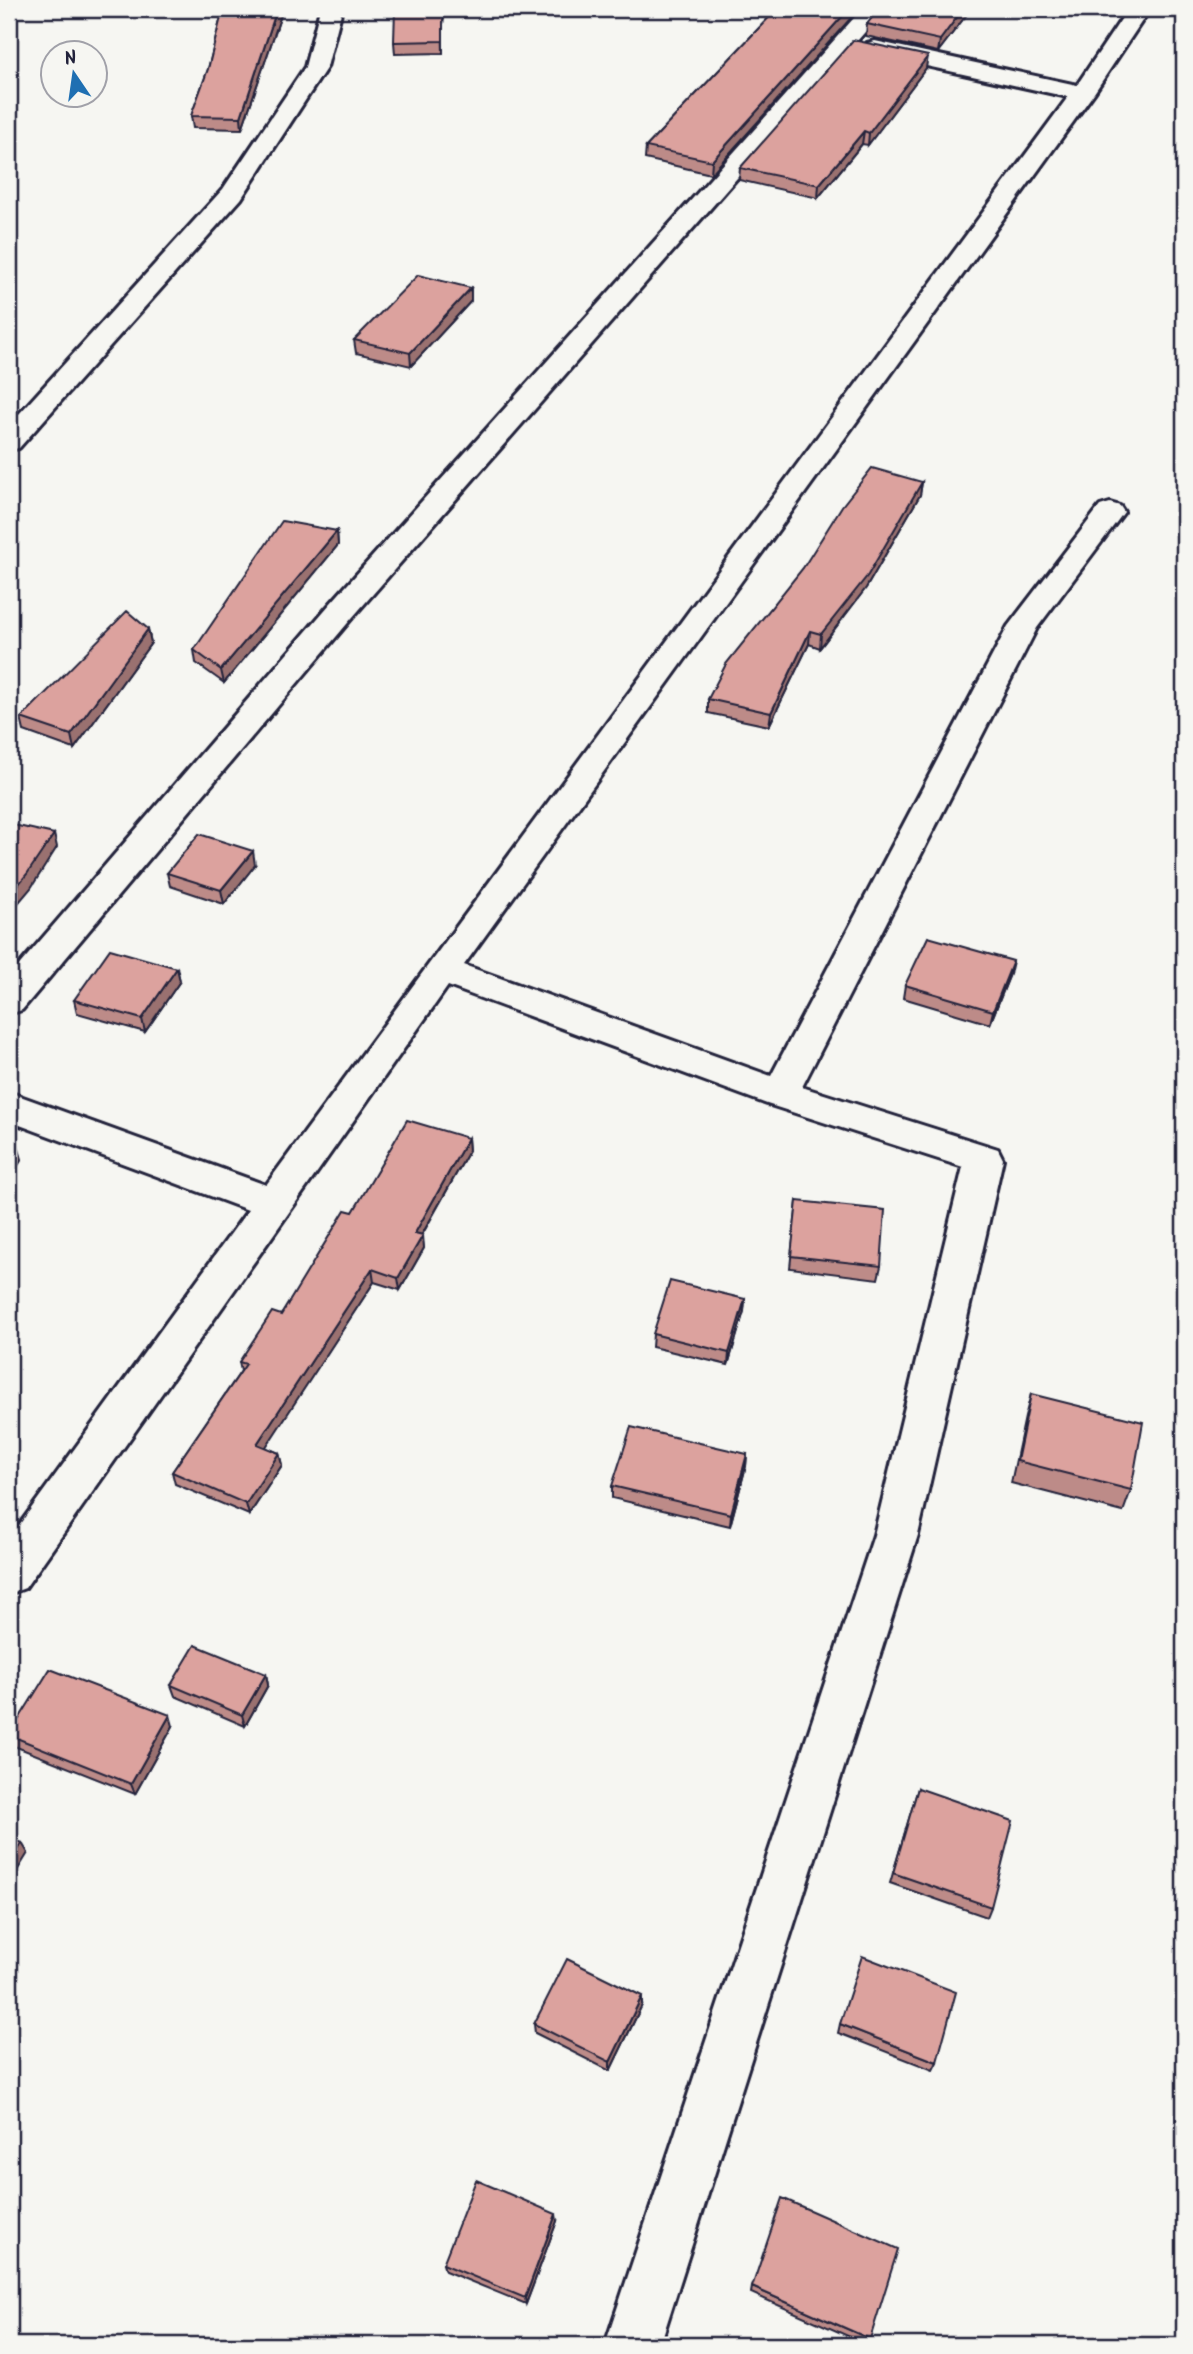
<svg xmlns="http://www.w3.org/2000/svg" width="1193" height="2354" font-family="Kalam,sans-serif">
<style>
.lines{fill:none;stroke-linecap:round;stroke-linejoin:round}
.minor-casing{stroke:#22223b;stroke-width:6}
.minor{fill:#f6f6f2;fill-rule:evenodd}
.wall{fill:#bd8b88;stroke:#22223b;stroke-width:2}
.shaded-wall{fill:#9a716f;stroke:#22223b;stroke-width:2}
.building{fill:#dca29e;stroke:#22223b;stroke-width:2}
</style>
<rect width="100%" height="100%" fill="#f6f6f2"/>
<filter id="ink" filterUnits="userSpaceOnUse"><feTurbulence type="fractalNoise" baseFrequency=".0143" numOctaves="2"/><feDisplacementMap in="SourceGraphic" scale="14" xChannelSelector="R" yChannelSelector="G"/><feConvolveMatrix kernelMatrix="1 2 1 2 8 2 1 2 1" color-interpolation-filters="sRGB"/></filter>
<g filter="url(#ink)">
<g class="lines">
<defs>
<path id="minor" d="M320,9H342L327,67L241,199L19,448L9,450V425L223,189L305,67Z
M862,9H885L352,618L22,1010L9,1014V977L330,604Z
M1128,9H1150L1094,93L464,965L771,1076L1008,626L1100,506L1110,503L1120,506L1124,512L1037,628L802,1087L998,1149L1003,1159L918,1535L660,2345H605L874,1535L963,1167L767,1104L448,986L25,1588L9,1594V1539L248,1210L9,1121V1092L266,1185L1068,97L867,53L864,48L867,43L875,41L1077,85Z"/>
</defs>
<use href="#minor" class="minor-casing"/>
<use href="#minor" class="minor"/>
</g>
<path class="wall" d="M223,9H283L242,129L193,128L191,116L208,69Z
M777,9L711,174L645,159L646,147Z
M971,9L938,52L866,36L867,24Z
M443,24V53L395,54L394,42Z
M926,68L868,145L862,144L818,198L739,180L740,168Z
M471,301L411,366L356,353L354,340Z
M922,482L920,495L866,588L820,648L809,644L769,726L708,713V699Z
M337,531L338,545L224,683L196,663L194,650Z
M148,629L151,643L74,749L24,731L21,718Z
M255,865L224,904L170,886L167,873Z
M177,968L180,981L145,1032L77,1013L74,1000Z
M1010,974L990,1024L903,998L905,985Z
M468,1138L469,1151L422,1235L424,1248L400,1290L374,1282L265,1447L279,1453L282,1465L249,1515L175,1484L172,1472L241,1371L239,1362L281,1315L353,1212Z
M797,1201L881,1266L878,1279L790,1268Z
M745,1299L744,1311L728,1365L652,1347L653,1334Z
M1031,1394L1131,1490L1123,1512L1011,1483L1025,1417Z
M747,1454L746,1466L730,1526L612,1498V1486Z
M266,1674L268,1685L245,1726L175,1696L171,1685Z
M173,1726L135,1794L14,1746L9,1735Z
M918,1788L991,1907L987,1917L890,1883Z
M642,2005L610,2071L535,2033L534,2024Z
M840,2024L937,2062L933,2070L838,2033Z
M557,2221L526,2304L445,2271L443,2264Z
M752,2287L870,2339L868,2345L751,2293Z"/>
<path class="shaded-wall" d="M277,9H283L242,129L241,117Z
M443,9H446L443,24V53L442,12Z
M849,9H859L711,174L712,161Z
M963,9H971L938,52L940,40Z
M928,56L926,68L868,145L869,133Z
M864,131L862,144L818,198L819,185Z
M471,288V301L411,366L410,353Z
M922,482L920,495L866,588L820,648L821,634Z
M337,531L338,545L224,683L221,670Z
M148,629L151,643L74,749L71,735Z
M810,631L809,644L769,726L771,713Z
M54,834L57,847L31,888L9,914V896Z
M253,851L255,865L224,904L221,890Z
M1013,961L1010,974L990,1024L993,1011Z
M177,968L180,981L145,1032L142,1019Z
M468,1138L469,1151L416,1245L415,1233Z
M18,1146L22,1159L9,1180V1160Z
M423,1235L424,1248L400,1290L398,1278Z
M372,1269L374,1282L260,1456L257,1444Z
M745,1299L744,1311L728,1365L729,1353Z
M279,1453L282,1465L249,1515L246,1504Z
M747,1454L746,1466L730,1526L731,1514Z
M266,1674L268,1685L245,1726L242,1715Z
M170,1715L173,1726L135,1794L131,1784Z
M22,1843L28,1853L9,1884V1865Z
M642,1996V2005L610,2071V2062Z
M556,2214L557,2221L526,2304L525,2298Z"/>
<path class="building" d="M223,9H277L241,117L191,116L208,69Z
M395,9H443V41L394,42Z
M777,9H849L712,161L646,147Z
M879,9H963L940,40L867,24Z
M853,40L928,56L869,133L864,131L819,185L740,168Z
M418,275L471,288L410,353L354,340Z
M872,468L922,482L868,575L821,634L810,631L771,713L708,699L726,664L803,568L842,506Z
M282,521L337,531L221,670L194,650Z
M127,611L148,629L71,735L21,718Z
M9,824L54,834L27,874L9,896Z
M199,834L253,851L221,890L167,873Z
M928,937L1013,961L993,1011L905,985Z
M110,949L177,968L142,1019L74,1000Z
M407,1120L468,1138L415,1233L423,1235L398,1278L372,1269L257,1444L279,1453L246,1504L172,1472L246,1364L239,1362L272,1312L281,1315L345,1210L353,1212Z
M9,1143L18,1146L9,1160Z
M797,1201L885,1210L881,1266L791,1256Z
M670,1281L745,1299L729,1353L653,1334Z
M1031,1394L1143,1422L1131,1490L1017,1461Z
M631,1427L747,1454L731,1514L612,1486Z
M195,1645L266,1674L242,1715L171,1685Z
M50,1669L170,1715L131,1784L9,1735Z
M918,1788L1013,1821L991,1907L893,1873Z
M9,1837L22,1843L9,1865Z
M862,1956L956,1992L937,2062L840,2024Z
M567,1959L642,1996L610,2062L534,2024Z
M476,2180L556,2214L525,2298L443,2264Z
M782,2198L898,2249L870,2339L752,2287Z"/>
</g>
<rect width="1193" height="2354" fill="none" stroke="#f6f6f2" stroke-width="35"/>
<rect x="18" y="18" width="1158" height="2319" fill="none" stroke="#22223b" stroke-width="2.5" filter="url(#ink)"/>
<g transform="translate(74 74) rotate(347)"><circle r="33" fill="#f6f6f2" stroke="#a1a1a9" stroke-width="2"/>
<path d="M0-5L12 26L0 18L-12 26Z" fill="#1f6fb2"/>
<text y="-10" font-size="19" font-weight="bold" text-anchor="middle" fill="#22223b">N</text>
</g>
</svg>
